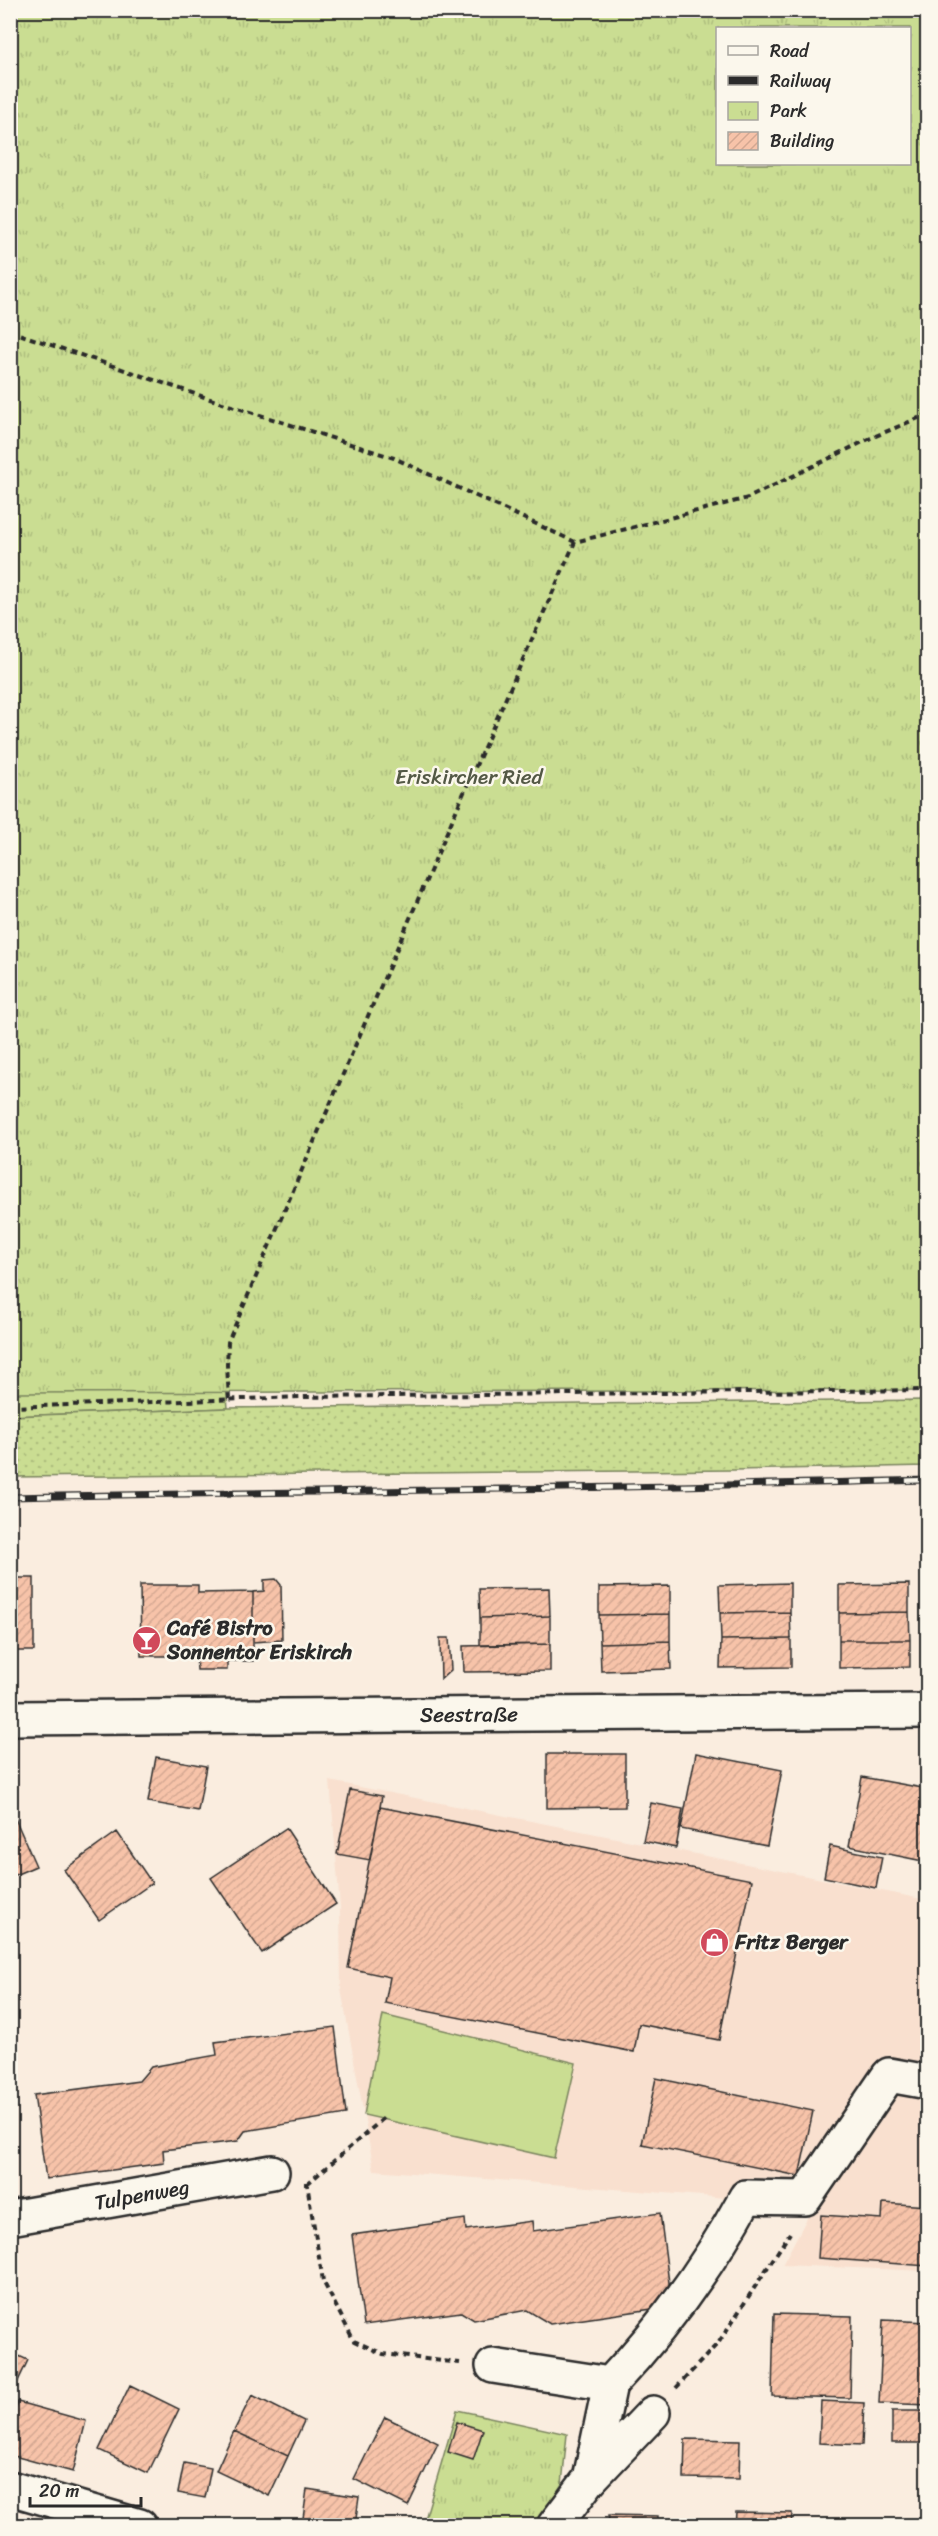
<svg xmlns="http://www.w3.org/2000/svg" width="938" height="2536" font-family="Sriracha,sans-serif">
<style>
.built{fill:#f9e0cf}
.grass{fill:#cadd92;stroke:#7a845e;stroke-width:1.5}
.park{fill:url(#park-tufts);stroke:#7a845e;stroke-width:1.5;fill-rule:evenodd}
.garden{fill:url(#garden-dots);stroke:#7a845e;stroke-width:1.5}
.building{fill:url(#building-hatch);stroke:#2b2b2b;stroke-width:1.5}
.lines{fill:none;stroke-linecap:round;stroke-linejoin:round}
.minor-casing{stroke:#2b2b2b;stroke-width:38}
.path{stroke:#2b2b2b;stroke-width:4;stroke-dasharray:6 4.5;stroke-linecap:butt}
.minor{stroke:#fbf7ec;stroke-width:33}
.rail-casing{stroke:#2b2b2b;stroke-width:7}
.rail{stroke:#fbf7ec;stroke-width:4.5;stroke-dasharray:14;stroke-linecap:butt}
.labels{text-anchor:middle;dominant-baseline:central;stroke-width:5;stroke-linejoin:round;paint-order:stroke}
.park-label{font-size:21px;fill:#535845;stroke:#fbf7ec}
.poi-label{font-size:21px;font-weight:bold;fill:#2b2b2b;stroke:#fbf7ec;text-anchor:start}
.street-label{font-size:21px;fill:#2b2b2b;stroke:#fbf7ec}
</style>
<defs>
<pattern id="park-tufts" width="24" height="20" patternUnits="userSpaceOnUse" patternTransform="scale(1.5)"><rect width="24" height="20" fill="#cadd92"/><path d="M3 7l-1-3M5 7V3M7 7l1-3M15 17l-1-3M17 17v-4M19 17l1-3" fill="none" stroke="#aebe7e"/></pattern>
<pattern id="garden-dots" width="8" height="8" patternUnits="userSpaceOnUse" patternTransform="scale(1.5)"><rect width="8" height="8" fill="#cadd92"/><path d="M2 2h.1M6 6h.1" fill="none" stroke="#aebe7e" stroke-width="1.8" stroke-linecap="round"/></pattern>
<pattern id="building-hatch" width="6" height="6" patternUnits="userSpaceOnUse" patternTransform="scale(1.5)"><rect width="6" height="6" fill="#f7c3a9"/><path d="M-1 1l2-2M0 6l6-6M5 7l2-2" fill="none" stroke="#d4a892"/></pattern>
</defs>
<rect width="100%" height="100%" fill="#faeddf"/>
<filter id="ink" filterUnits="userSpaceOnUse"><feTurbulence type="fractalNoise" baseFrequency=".0167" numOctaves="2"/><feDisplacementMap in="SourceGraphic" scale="12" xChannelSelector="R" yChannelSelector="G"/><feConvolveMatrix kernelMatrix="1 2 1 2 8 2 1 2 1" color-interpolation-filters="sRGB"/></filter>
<g filter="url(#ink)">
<path class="built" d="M330,1781L927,1900V2271L782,2265L814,2205L374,2170L341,1989L340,1908Z"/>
<path class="grass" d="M10,1260L224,1363L228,1408L11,1416Z
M383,2015L576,2063L554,2158L364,2115Z"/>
<path class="park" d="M10,11H927V1390L11,1393ZM718,28H910V164H718Z
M457,2410L567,2434L562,2484L540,2520L533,2525L423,2526Z"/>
<path class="garden" d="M927,1400V1466L734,1470L11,1477V1416L228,1408Z"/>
<path class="building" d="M10,1578H34V1651H10Z
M276,1579L281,1585L282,1640L253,1642V1592L264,1591V1580Z
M790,1583V1612L720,1613L719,1585Z
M909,1584V1612L839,1613V1585Z
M140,1585H198V1593L253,1592V1661H227V1670H197L196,1656H141Z
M670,1586V1614L599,1615V1587Z
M549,1588L550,1616L480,1618L479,1589Z
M790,1612L791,1639L721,1640L720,1613Z
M909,1612L910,1640H839V1613Z
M670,1614V1641L600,1643L599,1615Z
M550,1616V1644L480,1645V1618Z
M440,1638H449L451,1670L441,1679Z
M791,1639V1667L720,1668L721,1640Z
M839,1640H910V1667L839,1668Z
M670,1641L671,1669L601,1671L600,1643Z
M550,1644V1671L464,1672L463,1646Z
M696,1753L782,1770L767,1846L681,1829Z
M547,1754H625V1807L547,1808Z
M156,1757L206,1766L198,1811L148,1802Z
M862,1777L928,1789V1862L849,1846Z
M350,1790L382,1796L370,1860L337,1854Z
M651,1803L683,1809L676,1848L643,1841Z
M10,1807L36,1866L10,1877Z
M380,1807L752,1880L719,2040L639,2024L634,2052L385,2003L390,1977L348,1968Z
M286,1828L336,1904L262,1953L211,1878Z
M117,1832L152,1883L99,1920L64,1870Z
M830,1846L882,1857L876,1888L824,1877Z
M335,2027L346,2114L245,2131L238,2141L163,2150L164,2163L46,2179L34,2095L139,2081L151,2067L217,2055L215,2042Z
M656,2078L813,2111L799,2176L642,2144Z
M883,2203L928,2206V2266L818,2258L821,2215L882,2219Z
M660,2213L672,2306L550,2324L527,2310L474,2320L461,2312L364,2325L352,2235L465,2219L466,2230L532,2221L533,2231Z
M774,2314L852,2316L850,2398L772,2396Z
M883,2320L928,2322V2405L879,2403Z
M10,2352L28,2360L10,2398Z
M130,2385L179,2409L148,2473L99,2450Z
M252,2395L304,2421L288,2456L234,2431Z
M821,2401L864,2403L862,2445L819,2443Z
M18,2402L86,2421L73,2472L10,2455V2429Z
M892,2411H924V2443H892Z
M385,2417L438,2443L408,2506L354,2479Z
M457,2422L483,2430L473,2460L448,2452Z
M234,2431L288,2456L269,2496L216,2471Z
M685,2439L740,2440L739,2479L684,2478Z
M184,2463L211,2468L205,2498L178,2493Z
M307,2489L359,2497L355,2526H302Z
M736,2512L792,2513L791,2526H735Z
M609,2515L658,2516V2526H608Z"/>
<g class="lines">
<defs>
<g id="minor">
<path id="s1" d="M10,1718L928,1711"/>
<path id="s2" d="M10,2218L272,2172"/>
<path d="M493,2366L610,2384C663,2328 709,2265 746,2197L805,2198L889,2075L928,2082"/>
<path d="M590,2479L610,2384"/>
<path d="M10,2488L140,2526"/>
<path d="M554,2526L589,2480L653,2413"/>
</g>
</defs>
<use href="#minor" class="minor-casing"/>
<path class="path" d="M10,331L210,399L394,458L575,542L748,498L871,438L928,414
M229,1399L227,1365L228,1342L462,797L575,542
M10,1407L302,1397L928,1390
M304,2184H307L323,2281L354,2341L383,2354L460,2363
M307,2184L384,2118
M676,2388L719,2342L790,2233"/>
<use href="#minor" class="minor"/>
<defs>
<path id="rail" d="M10,1497C316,1491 622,1489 928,1480"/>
</defs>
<use href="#rail" class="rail-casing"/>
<use href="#rail" class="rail"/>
</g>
</g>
<defs>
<symbol id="bar-disc" viewBox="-11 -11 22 22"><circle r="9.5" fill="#d1495b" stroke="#fbf7ec"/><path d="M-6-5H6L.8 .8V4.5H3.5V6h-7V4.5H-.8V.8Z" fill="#fff"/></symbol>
<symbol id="shop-disc" viewBox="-11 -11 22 22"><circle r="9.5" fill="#d1495b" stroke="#fbf7ec"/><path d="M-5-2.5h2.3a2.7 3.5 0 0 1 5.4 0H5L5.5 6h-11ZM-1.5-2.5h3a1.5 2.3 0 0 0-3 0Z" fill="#fff"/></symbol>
</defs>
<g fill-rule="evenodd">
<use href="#bar-disc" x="130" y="1624" width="33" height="33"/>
<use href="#shop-disc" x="698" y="1926" width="33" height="33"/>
</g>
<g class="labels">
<g class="park-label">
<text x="469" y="777">Eriskircher Ried</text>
</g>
<g class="poi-label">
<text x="167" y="1628">Café Bistro<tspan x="167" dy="24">Sonnentor Eriskirch</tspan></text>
<text x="735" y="1942">Fritz Berger</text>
</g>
<g class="street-label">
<text stroke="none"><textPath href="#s1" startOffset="459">Seestraße</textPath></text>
<text stroke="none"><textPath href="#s2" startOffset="134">Tulpenweg</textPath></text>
</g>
</g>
<rect width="938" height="2536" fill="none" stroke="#fbf7ec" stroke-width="36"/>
<rect x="18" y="18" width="902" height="2500" fill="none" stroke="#2b2b2b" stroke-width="2" filter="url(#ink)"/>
<rect x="716" y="27" width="195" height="138" fill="#fbf7ec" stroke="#a8a59f" stroke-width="1.5"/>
<rect x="728" y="46" width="30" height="9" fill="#fbf7ec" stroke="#a8a59f" stroke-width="1.5"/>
<text x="770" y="57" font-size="18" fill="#2b2b2b">Road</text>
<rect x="728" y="76" width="30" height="9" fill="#2b2b2b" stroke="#a8a59f" stroke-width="1.5"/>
<text x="770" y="87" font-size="18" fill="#2b2b2b">Railway</text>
<rect x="728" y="102" width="30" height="18" fill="url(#park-tufts)" stroke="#a8a59f" stroke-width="1.5"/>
<text x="770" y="117" font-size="18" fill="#2b2b2b">Park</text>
<rect x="728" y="132" width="30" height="18" fill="url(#building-hatch)" stroke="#a8a59f" stroke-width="1.5"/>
<text x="770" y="147" font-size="18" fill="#2b2b2b">Building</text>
<path d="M30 2497v9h111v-9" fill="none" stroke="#2b2b2b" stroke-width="3"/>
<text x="39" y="2497" font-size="18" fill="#2b2b2b" stroke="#fbf7ec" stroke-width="4.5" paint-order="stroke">20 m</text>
</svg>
